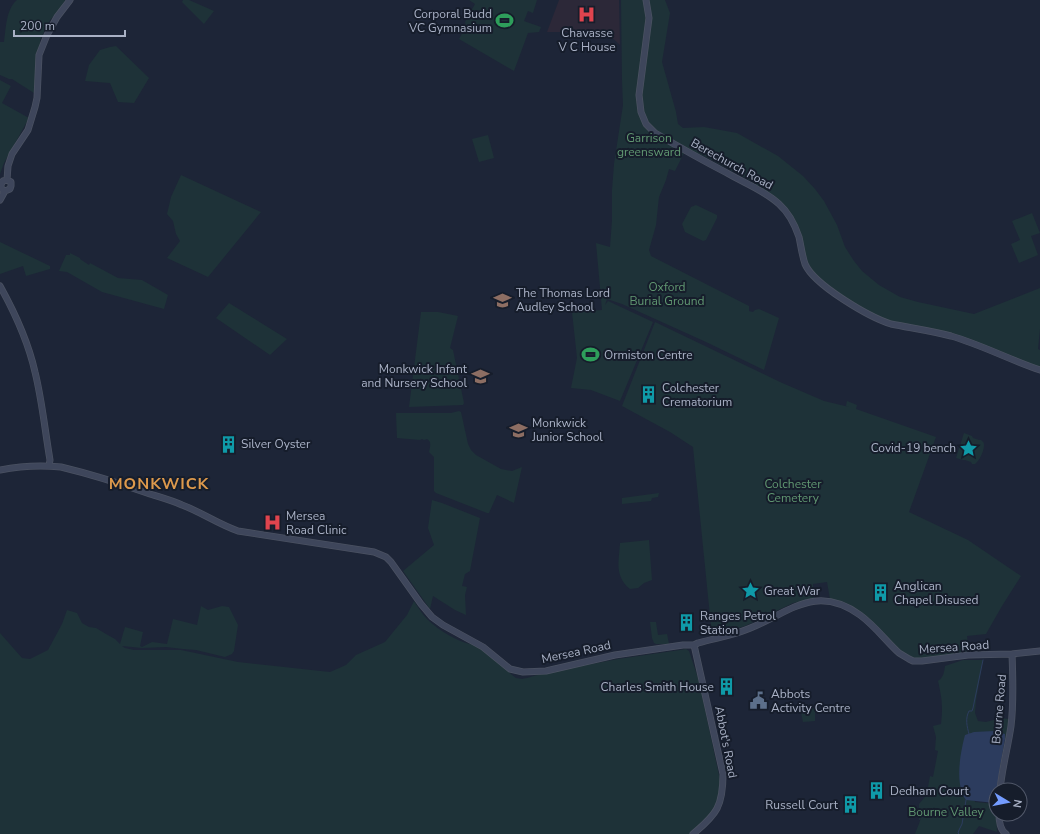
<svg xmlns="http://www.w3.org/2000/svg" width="1040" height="834" font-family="'Nunito Sans',sans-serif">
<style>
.medical{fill:#2c2838}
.green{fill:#1e3238}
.water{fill:#2c3c5e}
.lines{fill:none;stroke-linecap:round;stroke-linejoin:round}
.stream{stroke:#2c3c5e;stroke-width:1}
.secondary-casing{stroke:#4b5262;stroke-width:7}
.secondary{stroke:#3e465b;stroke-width:5.5}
.labels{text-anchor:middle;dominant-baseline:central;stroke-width:4;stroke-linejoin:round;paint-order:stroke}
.poi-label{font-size:12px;fill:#a9b1c5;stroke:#161d2b;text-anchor:start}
.park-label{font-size:12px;fill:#609771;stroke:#161d2b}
.street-label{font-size:12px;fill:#a9b1c5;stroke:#161d2b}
.district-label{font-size:16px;font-weight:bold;letter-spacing:1px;fill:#dd994c;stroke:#161d2b}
</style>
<rect width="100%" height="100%" fill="#1d2537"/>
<path class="medical" d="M559,0H619L620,45L606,32H547Z"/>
<path class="green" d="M17,0H65L59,11L50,20L40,40V52L34,93L12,79H9L0,75V42H4C6,28 6,9 17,0Z
M183,0H189L214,11L204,24L182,2Z
M469,0H537L533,13L528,11L524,21L541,27L539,32L528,33L514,71L459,39L466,26L465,22L475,4Z
M621,0H665L670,13L662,62L676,112L678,124L683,128L704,127L737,133L778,156L803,176L815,189L824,201L837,225L845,247L854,261L862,271L879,285L900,297L918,302L974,314L1040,288V329L1038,349L1040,350V368L991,349L883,320L852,302L820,279L813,272L809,266L805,253L802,239L795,220L788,209L779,201L773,196L749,180L704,156L686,149L675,171L669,169L666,180L659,197L656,225L649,250L651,256L749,306V311L753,312L755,310L759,309L779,318L764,370L706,342L622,304L607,299L605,305L608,301L653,322L620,401L591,390L571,388L577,358L572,312L602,310L596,243L610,247L612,220V190L614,164L623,105L622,80Z
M116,46L149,78L134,103L118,102L110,83L85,81L89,65L100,50L110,47Z
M0,80L11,86L2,103L29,118L4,163L0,174Z
M488,135L494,158L479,162L472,139Z
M181,175L261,212L208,277L167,258L180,241L176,234L173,221L167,214L171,197Z
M696,205L717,215V218L706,240L703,241L685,232L682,224L691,207Z
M1032,213L1040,233L1031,236L1038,255L1019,263L1011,244L1020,240L1012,221Z
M0,242L50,266V269L26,276L23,266L0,274Z
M70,253L80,258V259L89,265L90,263L118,278L142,280L168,295L164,309L102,292L67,272L59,271L66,255H70Z
M229,303L287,339L270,355L216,318Z
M421,312H438L458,316L450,348L453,350L464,403L463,405L409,407Z
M655,322L728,357L780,382L824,401L849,407L846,406L847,401L857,405L856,409L936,437L909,512L968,540L1021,576L1002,606L986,634L967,636L969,651L921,659L910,657L901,652L874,623L830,599L827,582L813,584L814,598L793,603L745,626L712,636L693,447L670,432L622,406Z
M459,411L461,412L468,444L471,450L476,455L501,469L512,471L522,467L514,503L497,495L489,513H487L436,493L434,491V457L429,452C430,447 432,442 427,439L424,440L422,439L420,440L397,438L396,413H451Z
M964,433L972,436L973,438L979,440H981C983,442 984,442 984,445C984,451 980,460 975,464H972L971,462L965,460H963L956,458Z
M659,493L658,497L652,498L651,501L622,504V498Z
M432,500L442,503L480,518L470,571L465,574L462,586L467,587L465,595L466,615L455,610L433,596L430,609L403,571L434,545L428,528Z
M649,540L652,580L644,583L638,588L630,589C614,576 619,561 620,543Z
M414,601C418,607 422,614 427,619C439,631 462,645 479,645L512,675L516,678L522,679L527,678L544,673L618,659L680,650L686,649L689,651L699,681L720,780C721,807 710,818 690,834H0V633L22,658L30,659L48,650L62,624L67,610L77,613L82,623L89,627L96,628L106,634L115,639L120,644L125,627L143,632L140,646L142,647L152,642L167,644L173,619L197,625L201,606L208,610L222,606L229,607L238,625L234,651L232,654L225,657L196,650L183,649L166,647L142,648L122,646L125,648L134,650H181L238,662L330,672L346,665L356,655L385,642L407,615Z
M650,622H656L658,635L667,634L669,644H656L654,643L652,638Z
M963,660H983L976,701L975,713L978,721L986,722L1001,718L1009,719L1006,739L963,744L975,802L996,804L997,832L979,826L973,834H915C917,828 921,821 921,815L920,820H919V804L925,797L928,787L930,776L933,777L938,751L935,750L936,737L933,726L941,724C943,707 942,698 938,681C944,677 944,672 945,666Z
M810,704L815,710V721L803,722L800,707H805Z"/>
<path class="water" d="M994,731L1005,734V739L1000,767L995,803L966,800C965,798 962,795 962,792C956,776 961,750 965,735L974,732Z"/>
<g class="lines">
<path class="stream" d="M969,734C967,726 965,719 969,711H972L973,708L983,660
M959,834L958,833L959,830L962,824L966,800"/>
<defs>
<path id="secondary" d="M646,0L649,18L639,95L641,112L646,124L655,133C679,147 702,160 727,173C744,183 764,190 779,204C789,213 795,225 799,237C801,246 802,255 805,264C814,285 869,317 891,324C911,328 932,331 951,336C982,345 1010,360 1040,370
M5,191C0,189 0,185 3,181L7,180
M0,200L5,191L10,189L11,186V182L7,180L8,166L12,154L28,130L35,107L37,98L39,55L47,35L57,17L70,0
M0,286C15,313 28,341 35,372C42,400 45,431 50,460L49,466
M0,470C20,466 40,465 61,467C90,474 119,483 147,493C159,497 171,500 182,505C201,512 218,524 238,531L374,552L386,557L391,562L421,604L432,617L443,625L483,647L510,669L523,672L546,671L615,655L683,645H694L698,643C715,638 731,636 748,629C789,613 815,583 860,615C875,626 886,641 899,653L909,659L913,661H922L968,655L1012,654L1040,651
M1000,790C1002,768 1008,747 1011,726C1014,702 1013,678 1012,654
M999,814C999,821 1000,830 1006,834
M693,834C717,814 723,806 723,774L694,645"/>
</defs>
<use href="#secondary" class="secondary-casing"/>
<use href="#secondary" class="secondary"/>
</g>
<defs>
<symbol id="hospital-bare" viewBox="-9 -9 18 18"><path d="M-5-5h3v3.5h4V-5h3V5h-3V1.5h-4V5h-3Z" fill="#e0444e" stroke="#161d2b" stroke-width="2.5" paint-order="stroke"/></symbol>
<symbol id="stadium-bare" viewBox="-9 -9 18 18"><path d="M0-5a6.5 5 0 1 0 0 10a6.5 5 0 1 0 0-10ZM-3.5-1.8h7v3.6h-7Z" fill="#2e9e5b" stroke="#161d2b" stroke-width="2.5" paint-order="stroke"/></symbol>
<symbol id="school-bare" viewBox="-9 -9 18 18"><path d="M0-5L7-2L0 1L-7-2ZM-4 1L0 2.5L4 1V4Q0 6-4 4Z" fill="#8d6e63" stroke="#161d2b" stroke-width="2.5" paint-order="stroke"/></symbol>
<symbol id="building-bare" viewBox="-9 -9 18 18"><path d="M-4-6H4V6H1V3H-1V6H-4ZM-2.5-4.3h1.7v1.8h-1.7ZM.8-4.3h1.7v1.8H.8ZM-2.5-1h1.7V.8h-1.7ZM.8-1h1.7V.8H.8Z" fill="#0f9aa8" stroke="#161d2b" stroke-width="2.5" paint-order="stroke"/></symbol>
<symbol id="sight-bare" viewBox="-9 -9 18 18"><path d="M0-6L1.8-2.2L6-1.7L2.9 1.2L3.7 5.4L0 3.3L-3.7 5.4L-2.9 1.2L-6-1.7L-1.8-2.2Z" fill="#0f9aa8" stroke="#161d2b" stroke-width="2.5" paint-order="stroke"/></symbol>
<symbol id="civic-bare" viewBox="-9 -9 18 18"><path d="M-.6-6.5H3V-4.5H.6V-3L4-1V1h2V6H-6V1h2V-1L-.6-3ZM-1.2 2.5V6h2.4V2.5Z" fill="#5c6f8a" stroke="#161d2b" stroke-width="2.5" paint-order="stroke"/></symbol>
</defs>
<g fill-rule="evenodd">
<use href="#hospital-bare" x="574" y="2" width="25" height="25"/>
<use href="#stadium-bare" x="492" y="8" width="25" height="25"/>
<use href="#school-bare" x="490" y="288" width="25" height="25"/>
<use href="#stadium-bare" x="578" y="342" width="25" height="25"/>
<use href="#school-bare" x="468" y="364" width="25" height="25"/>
<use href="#building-bare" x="636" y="382" width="25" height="25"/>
<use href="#school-bare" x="506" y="418" width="25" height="25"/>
<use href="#building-bare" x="216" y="432" width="25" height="25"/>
<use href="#sight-bare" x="956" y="436" width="25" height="25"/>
<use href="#hospital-bare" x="260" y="510" width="25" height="25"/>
<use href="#sight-bare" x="738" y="578" width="25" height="25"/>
<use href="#building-bare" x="868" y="580" width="25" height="25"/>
<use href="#building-bare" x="674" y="610" width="25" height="25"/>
<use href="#building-bare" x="714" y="674" width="25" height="25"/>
<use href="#civic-bare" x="746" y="688" width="25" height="25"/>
<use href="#building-bare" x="864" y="778" width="25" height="25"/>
<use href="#building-bare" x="838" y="792" width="25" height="25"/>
</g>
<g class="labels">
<g class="poi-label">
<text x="492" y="14" text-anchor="end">Corporal Budd<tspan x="492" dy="14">VC Gymnasium</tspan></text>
<text x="587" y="33" text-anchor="middle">Chavasse<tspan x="587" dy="14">V C House</tspan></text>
<text x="516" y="293">The Thomas Lord<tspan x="516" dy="14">Audley School</tspan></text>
<text x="604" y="355">Ormiston Centre</text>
<text x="467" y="369" text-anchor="end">Monkwick Infant<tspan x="467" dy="14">and Nursery School</tspan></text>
<text x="662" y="388">Colchester<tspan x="662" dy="14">Crematorium</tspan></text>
<text x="532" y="423">Monkwick<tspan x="532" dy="14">Junior School</tspan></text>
<text x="241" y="444">Silver Oyster</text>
<text x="956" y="448" text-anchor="end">Covid-19 bench</text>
<text x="286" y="516">Mersea<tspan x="286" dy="14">Road Clinic</tspan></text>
<text x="894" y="586">Anglican<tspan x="894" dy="14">Chapel Disused</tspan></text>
<text x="764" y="591">Great War</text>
<text x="700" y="616">Ranges Petrol<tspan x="700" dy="14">Station</tspan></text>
<text x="714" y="687" text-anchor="end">Charles Smith House</text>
<text x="771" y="694">Abbots<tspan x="771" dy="14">Activity Centre</tspan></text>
<text x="890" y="791">Dedham Court</text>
<text x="838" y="805" text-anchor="end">Russell Court</text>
</g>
<g class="park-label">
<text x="649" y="138">Garrison<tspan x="649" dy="14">greensward</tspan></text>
<text x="667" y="287">Oxford<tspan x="667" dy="14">Burial Ground</tspan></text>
<text x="793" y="484">Colchester<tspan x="793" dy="14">Cemetery</tspan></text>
<text x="946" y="812">Bourne Valley</text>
</g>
<g class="street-label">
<text transform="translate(732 164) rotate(29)">Berechurch Road</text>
<text transform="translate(954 647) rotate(-4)">Mersea Road</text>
<text transform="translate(576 652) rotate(-12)">Mersea Road</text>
<text transform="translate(999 709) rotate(-85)">Bourne Road</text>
<text transform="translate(726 742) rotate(79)">Abbot's Road</text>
</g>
<g class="district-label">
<text x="159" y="484">MONKWICK</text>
</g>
</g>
<g transform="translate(1008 802) rotate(100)"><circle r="19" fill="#161d2b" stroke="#515869"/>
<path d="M0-3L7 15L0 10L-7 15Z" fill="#749cff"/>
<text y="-6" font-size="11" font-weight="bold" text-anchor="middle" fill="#a9b1c5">N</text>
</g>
<path d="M14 30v6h111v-6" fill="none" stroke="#a9b1c5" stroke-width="2"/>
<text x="20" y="30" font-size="12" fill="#a9b1c5" stroke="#161d2b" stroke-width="3" paint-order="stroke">200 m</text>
</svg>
